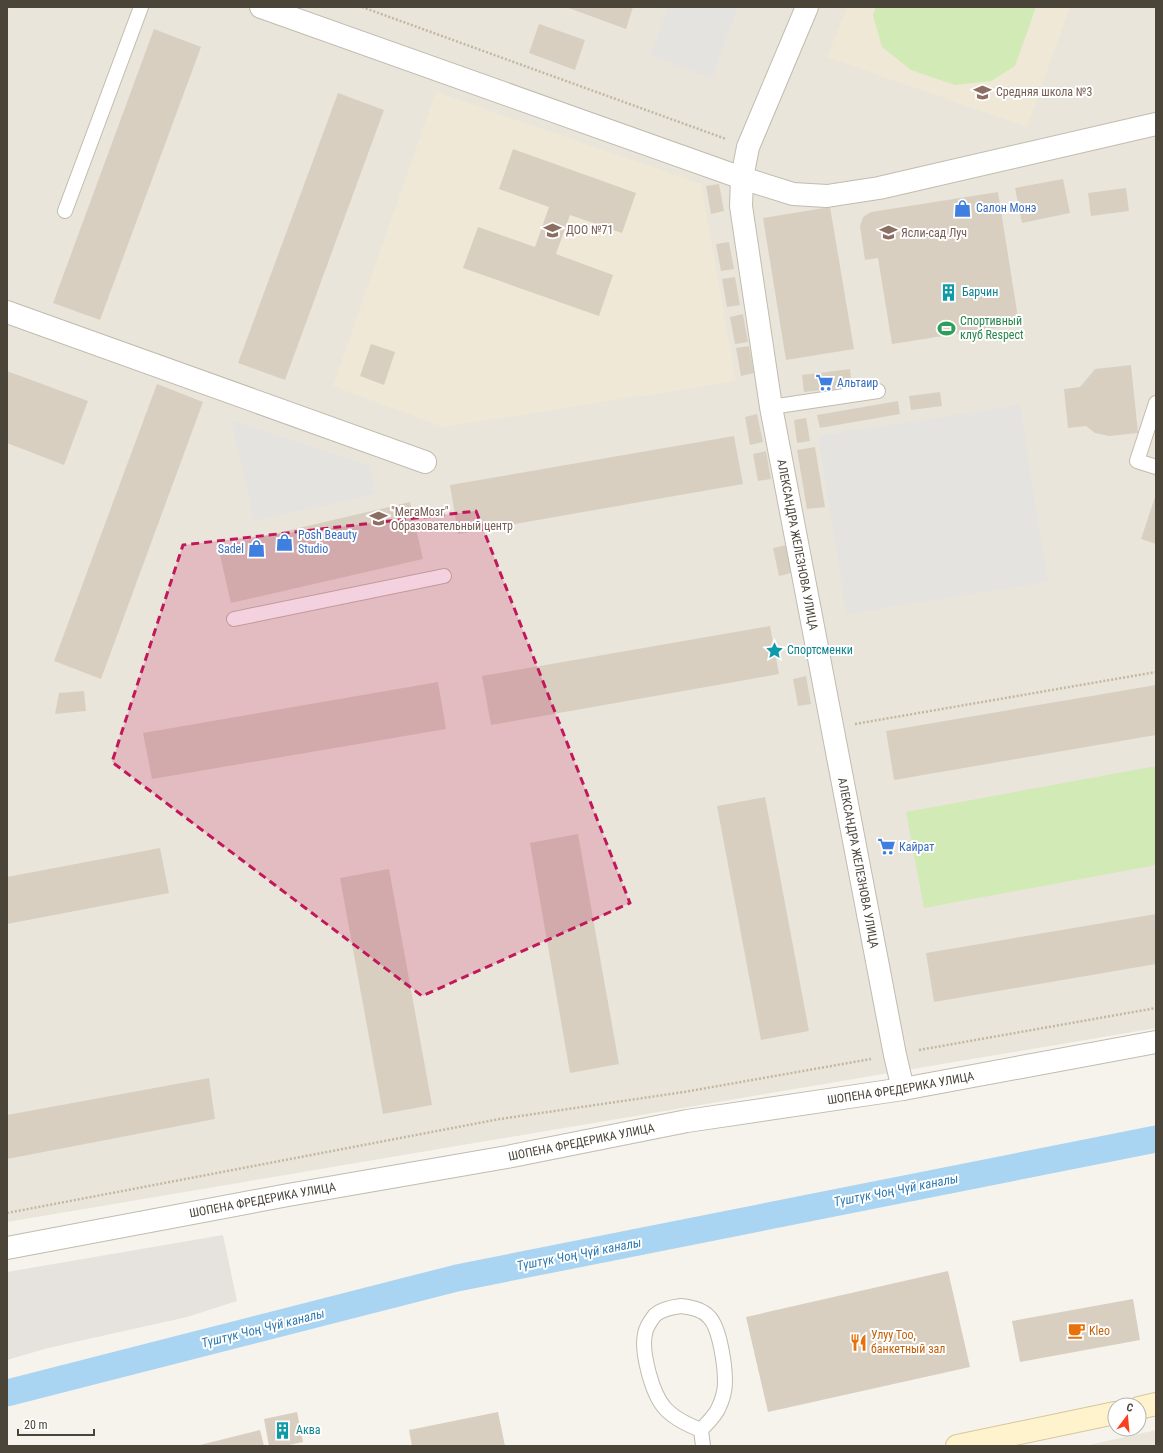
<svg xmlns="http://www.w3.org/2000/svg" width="1163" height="1453" font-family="'Roboto Condensed',sans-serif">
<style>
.residential{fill:#eae5da}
.industrial{fill:#e6e2dd}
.education{fill:#efe8d6}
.green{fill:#d2eab5}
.parking{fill:#e5e3e0}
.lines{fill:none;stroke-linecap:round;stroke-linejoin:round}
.canal{stroke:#a9d4f2;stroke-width:27}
.building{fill:#d8cfc1}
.lane-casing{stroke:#c2bbae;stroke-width:16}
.street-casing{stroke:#c2bbae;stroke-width:24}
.secondary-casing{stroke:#d6c79b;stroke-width:24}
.path{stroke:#c4b79f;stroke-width:2.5;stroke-dasharray:2 2;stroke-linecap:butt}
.lane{stroke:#fff;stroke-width:14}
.street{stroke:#fff;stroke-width:22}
.secondary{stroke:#fff3cd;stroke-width:22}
.marked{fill:#c2185b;fill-opacity:0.2;stroke:#c2185b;stroke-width:3;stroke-dasharray:8 5;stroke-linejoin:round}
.labels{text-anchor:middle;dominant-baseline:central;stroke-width:4;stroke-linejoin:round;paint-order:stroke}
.education-label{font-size:12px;fill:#785e54;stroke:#fff;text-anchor:start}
.shop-label{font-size:12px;fill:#366cbe;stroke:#fff;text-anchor:start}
.culture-label{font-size:12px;fill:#0d838f;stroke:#fff;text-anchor:start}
.leisure-label{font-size:12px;fill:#27864d;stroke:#fff;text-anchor:start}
.street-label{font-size:12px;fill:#4b4439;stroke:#fff}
.food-label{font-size:12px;fill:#c56008;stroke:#fff;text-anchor:start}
.water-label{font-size:13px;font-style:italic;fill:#2e7ab2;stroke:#fff}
</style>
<rect width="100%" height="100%" fill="#f6f3ec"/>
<path class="residential" d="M7,7H1156V1028L7,1222Z
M1156,1430V1446H1085Z"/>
<path class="industrial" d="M223,1235L237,1301L187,1317L48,1348L7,1360V1272Z"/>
<path class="education" d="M847,7H1070L1027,127L827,57Z
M436,92L701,184L736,381L443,427L333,386Z"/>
<path class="green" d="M876,7H1036L1015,66L991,81L955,85L911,70L882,47L873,15Z
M1156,766V865L924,908L906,812Z"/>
<path class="parking" d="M668,7H738L712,78L650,56Z
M1020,405L1048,582L846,614L818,436Z
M231,420L370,466L376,494L254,521Z"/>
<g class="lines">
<path class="canal" d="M7,1393L457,1278L1156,1139"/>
</g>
<path class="building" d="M566,7H633L626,29Z
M539,24L585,40L575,70L529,53Z
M154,29L201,47L100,320L53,303Z
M338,93L384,110L285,380L238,363Z
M513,149L636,193L622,233L570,215L556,254L613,275L599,316L463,268L478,227L535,247L549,207L499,189Z
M1063,179L1070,213L1022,223L1015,188Z
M719,184L724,211L711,214L706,186Z
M1126,188L1129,211L1091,216L1088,193Z
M998,192L1019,324L892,344L878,258L865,260L860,226L863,217L871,212Z
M830,207L854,349L786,360L763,218Z
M729,242L734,269L721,271L716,244Z
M735,277L740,305L727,307L722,279Z
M743,314L748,342L735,344L730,317Z
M371,344L395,352L384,385L360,376Z
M749,346L754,373L741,376L736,348Z
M1131,365L1138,433L1109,436L1095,433L1086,426L1068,428L1064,389L1080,387L1095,369Z
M850,369L852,387L804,392L802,375Z
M7,371L88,401L64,465L7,443Z
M157,384L203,402L101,679L54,661Z
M940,392L942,406L911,410L909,396Z
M898,401L900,414L820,428L817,415Z
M757,414L763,442L750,445L745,417Z
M806,418L810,441L797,443L794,420Z
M734,436L743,484L458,534L450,485Z
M815,447L825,507L807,509L797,450Z
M766,451L771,479L758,481L753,454Z
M1156,494V544L1141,539Z
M410,502L423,559L231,603L218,547Z
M787,545L791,573L779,576L773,548Z
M770,626L779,674L491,725L482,676Z
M806,676L811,704L798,706L793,679Z
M438,682L446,729L152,779L143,733Z
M1156,685V735L894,780L886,731Z
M84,691L86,711L55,714L59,693Z
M765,797L809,1031L761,1040L717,806Z
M578,834L619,1064L570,1073L530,843Z
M160,848L169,893L7,924V877Z
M389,869L432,1105L383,1114L340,878Z
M1156,914V964L934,1002L926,953Z
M209,1078L215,1119L7,1159V1115Z
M948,1271L970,1367L768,1412L746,1317Z
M1133,1299L1140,1340L1020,1362L1012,1321Z
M297,1412L303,1442L285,1446H269L264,1419Z
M498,1412L505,1446H412L409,1430Z
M260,1430L264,1446H200V1445Z"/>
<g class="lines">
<defs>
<path id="lane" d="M65,211L141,7
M1156,403L1137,461L1156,467
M771,407L878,391
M234,619L444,576
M681,1306C691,1307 702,1309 709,1317C720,1328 725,1366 725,1382C725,1390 722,1401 718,1409C715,1416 706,1424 701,1430C688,1425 673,1418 664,1407C652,1393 641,1352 645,1334C646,1327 651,1320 655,1315C662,1309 673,1307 681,1306Z
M701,1430L703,1446"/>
<g id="street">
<path d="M261,7L742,178L793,194L827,196L879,188L1156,124"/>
<path id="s1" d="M807,7L748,147L742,178L741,206L771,407L895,1055L903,1089"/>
<path d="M7,312L425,462"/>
<path id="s2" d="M7,1248L288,1195L507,1157L687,1121L903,1089L1156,1042"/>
</g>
<path id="secondary" d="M1139,1408L1156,1404
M957,1446L1115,1413"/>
</defs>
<use href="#lane" class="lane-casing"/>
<use href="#street" class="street-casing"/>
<use href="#secondary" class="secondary-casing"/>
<path class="path" d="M362,7L726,139
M855,724L1156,672
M919,1050L1156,1008
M7,1213L500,1119L684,1092L871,1059"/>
<use href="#lane" class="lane"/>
<use href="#street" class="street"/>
<use href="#secondary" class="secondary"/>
</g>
<path class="marked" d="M476,511L630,903L422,996L112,762L183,545Z"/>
<defs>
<symbol id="school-bare" viewBox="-9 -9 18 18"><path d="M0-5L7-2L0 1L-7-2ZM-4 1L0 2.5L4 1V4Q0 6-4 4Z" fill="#8d6e63" stroke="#fff" stroke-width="2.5" paint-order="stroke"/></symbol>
<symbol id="shop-bare" viewBox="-9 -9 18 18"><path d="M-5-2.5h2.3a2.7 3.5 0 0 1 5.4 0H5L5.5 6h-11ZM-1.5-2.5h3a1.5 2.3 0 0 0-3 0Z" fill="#3f7fe0" stroke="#fff" stroke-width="2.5" paint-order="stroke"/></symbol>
<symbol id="building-bare" viewBox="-9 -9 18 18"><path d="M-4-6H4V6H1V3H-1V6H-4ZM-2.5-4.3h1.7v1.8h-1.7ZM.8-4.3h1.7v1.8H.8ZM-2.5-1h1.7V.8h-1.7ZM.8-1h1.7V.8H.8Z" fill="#0f9aa8" stroke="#fff" stroke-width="2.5" paint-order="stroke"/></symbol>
<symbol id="stadium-bare" viewBox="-9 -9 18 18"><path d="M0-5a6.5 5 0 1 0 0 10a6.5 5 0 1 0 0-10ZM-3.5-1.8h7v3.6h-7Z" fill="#2e9e5b" stroke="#fff" stroke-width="2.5" paint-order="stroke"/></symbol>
<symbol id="supermarket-bare" viewBox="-9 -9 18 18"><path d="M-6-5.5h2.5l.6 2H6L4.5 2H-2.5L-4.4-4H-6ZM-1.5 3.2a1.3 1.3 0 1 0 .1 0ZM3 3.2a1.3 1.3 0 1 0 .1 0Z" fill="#3f7fe0" stroke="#fff" stroke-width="2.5" paint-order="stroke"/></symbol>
<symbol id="sight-bare" viewBox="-9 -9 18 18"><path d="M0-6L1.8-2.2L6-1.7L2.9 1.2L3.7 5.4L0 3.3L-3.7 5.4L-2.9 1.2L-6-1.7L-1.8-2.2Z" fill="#0f9aa8" stroke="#fff" stroke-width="2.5" paint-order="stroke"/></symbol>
<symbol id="cafe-bare" viewBox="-9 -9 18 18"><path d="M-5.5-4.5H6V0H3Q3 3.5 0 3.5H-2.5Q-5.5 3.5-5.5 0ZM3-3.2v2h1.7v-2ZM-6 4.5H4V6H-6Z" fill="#e8710a" stroke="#fff" stroke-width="2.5" paint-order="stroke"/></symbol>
<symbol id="restaurant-bare" viewBox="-9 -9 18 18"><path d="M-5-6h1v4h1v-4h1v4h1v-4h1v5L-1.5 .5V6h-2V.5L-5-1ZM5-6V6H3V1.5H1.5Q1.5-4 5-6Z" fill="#e8710a" stroke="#fff" stroke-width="2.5" paint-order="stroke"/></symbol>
</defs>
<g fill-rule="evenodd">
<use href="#school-bare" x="970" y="80" width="25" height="25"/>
<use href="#shop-bare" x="950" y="196" width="25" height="25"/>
<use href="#school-bare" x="540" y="218" width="25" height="25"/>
<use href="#school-bare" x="876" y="220" width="25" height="25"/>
<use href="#building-bare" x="936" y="280" width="25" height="25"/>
<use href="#stadium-bare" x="934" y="316" width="25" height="25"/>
<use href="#supermarket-bare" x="812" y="370" width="25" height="25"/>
<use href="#school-bare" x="366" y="506" width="25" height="25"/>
<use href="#shop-bare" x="272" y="530" width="25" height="25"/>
<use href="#shop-bare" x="244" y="536" width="25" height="25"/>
<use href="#sight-bare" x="762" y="638" width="25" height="25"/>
<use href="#supermarket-bare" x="874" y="834" width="25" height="25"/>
<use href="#cafe-bare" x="1064" y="1318" width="25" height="25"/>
<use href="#restaurant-bare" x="846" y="1330" width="25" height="25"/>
<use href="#building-bare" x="270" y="1418" width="25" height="25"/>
</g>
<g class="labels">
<g class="education-label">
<text x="996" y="92">Средняя школа №3</text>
<text x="566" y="230">ДОО №71</text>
<text x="901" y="233">Ясли-сад Луч</text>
<text x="391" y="512">"МегаМозг"<tspan x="391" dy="14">Образовательный центр</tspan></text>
</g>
<g class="shop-label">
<text x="976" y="208">Салон Монэ</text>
<text x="837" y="383">Альтаир</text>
<text x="298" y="535">Posh Beauty<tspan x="298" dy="14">Studio</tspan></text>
<text x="244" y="549" text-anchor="end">Sadel</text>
<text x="899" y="847">Кайрат</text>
</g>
<g class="culture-label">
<text x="962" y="292">Барчин</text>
<text x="787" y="650">Спортсменки</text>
<text x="296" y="1430">Аква</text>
</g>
<g class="leisure-label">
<text x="960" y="321">Спортивный<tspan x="960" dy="14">клуб Respect</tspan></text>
</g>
<g class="street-label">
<text stroke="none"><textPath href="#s1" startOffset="555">АЛЕКСАНДРА ЖЕЛЕЗНОВА УЛИЦА</textPath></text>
<text stroke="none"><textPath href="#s1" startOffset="879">АЛЕКСАНДРА ЖЕЛЕЗНОВА УЛИЦА</textPath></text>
<text stroke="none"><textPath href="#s2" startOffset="908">ШОПЕНА ФРЕДЕРИКА УЛИЦА</textPath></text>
<text stroke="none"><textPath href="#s2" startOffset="584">ШОПЕНА ФРЕДЕРИКА УЛИЦА</textPath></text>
<text stroke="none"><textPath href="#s2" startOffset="260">ШОПЕНА ФРЕДЕРИКА УЛИЦА</textPath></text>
</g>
<g class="food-label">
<text x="1089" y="1331">Kleo</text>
<text x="871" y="1335">Улуу Тоо,<tspan x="871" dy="14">банкетный зал</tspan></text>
</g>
<g class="water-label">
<text transform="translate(896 1190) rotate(-11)">Түштүк Чоң Чүй каналы</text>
<text transform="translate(579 1254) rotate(-11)">Түштүк Чоң Чүй каналы</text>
<text transform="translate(263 1328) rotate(-14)">Түштүк Чоң Чүй каналы</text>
</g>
</g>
<rect width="1163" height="1453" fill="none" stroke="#4b4439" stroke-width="16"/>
<g transform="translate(1127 1417) rotate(16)"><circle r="19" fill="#ffffff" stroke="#b7b4b0"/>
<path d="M0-3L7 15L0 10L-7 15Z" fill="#fc3f1d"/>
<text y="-6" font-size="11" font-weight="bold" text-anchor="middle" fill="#4b4439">С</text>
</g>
<path d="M18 1429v6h76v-6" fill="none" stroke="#4b4439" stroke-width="2"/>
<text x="24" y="1429" font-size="12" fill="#4b4439" stroke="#ffffff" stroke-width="3" paint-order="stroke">20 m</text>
</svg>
